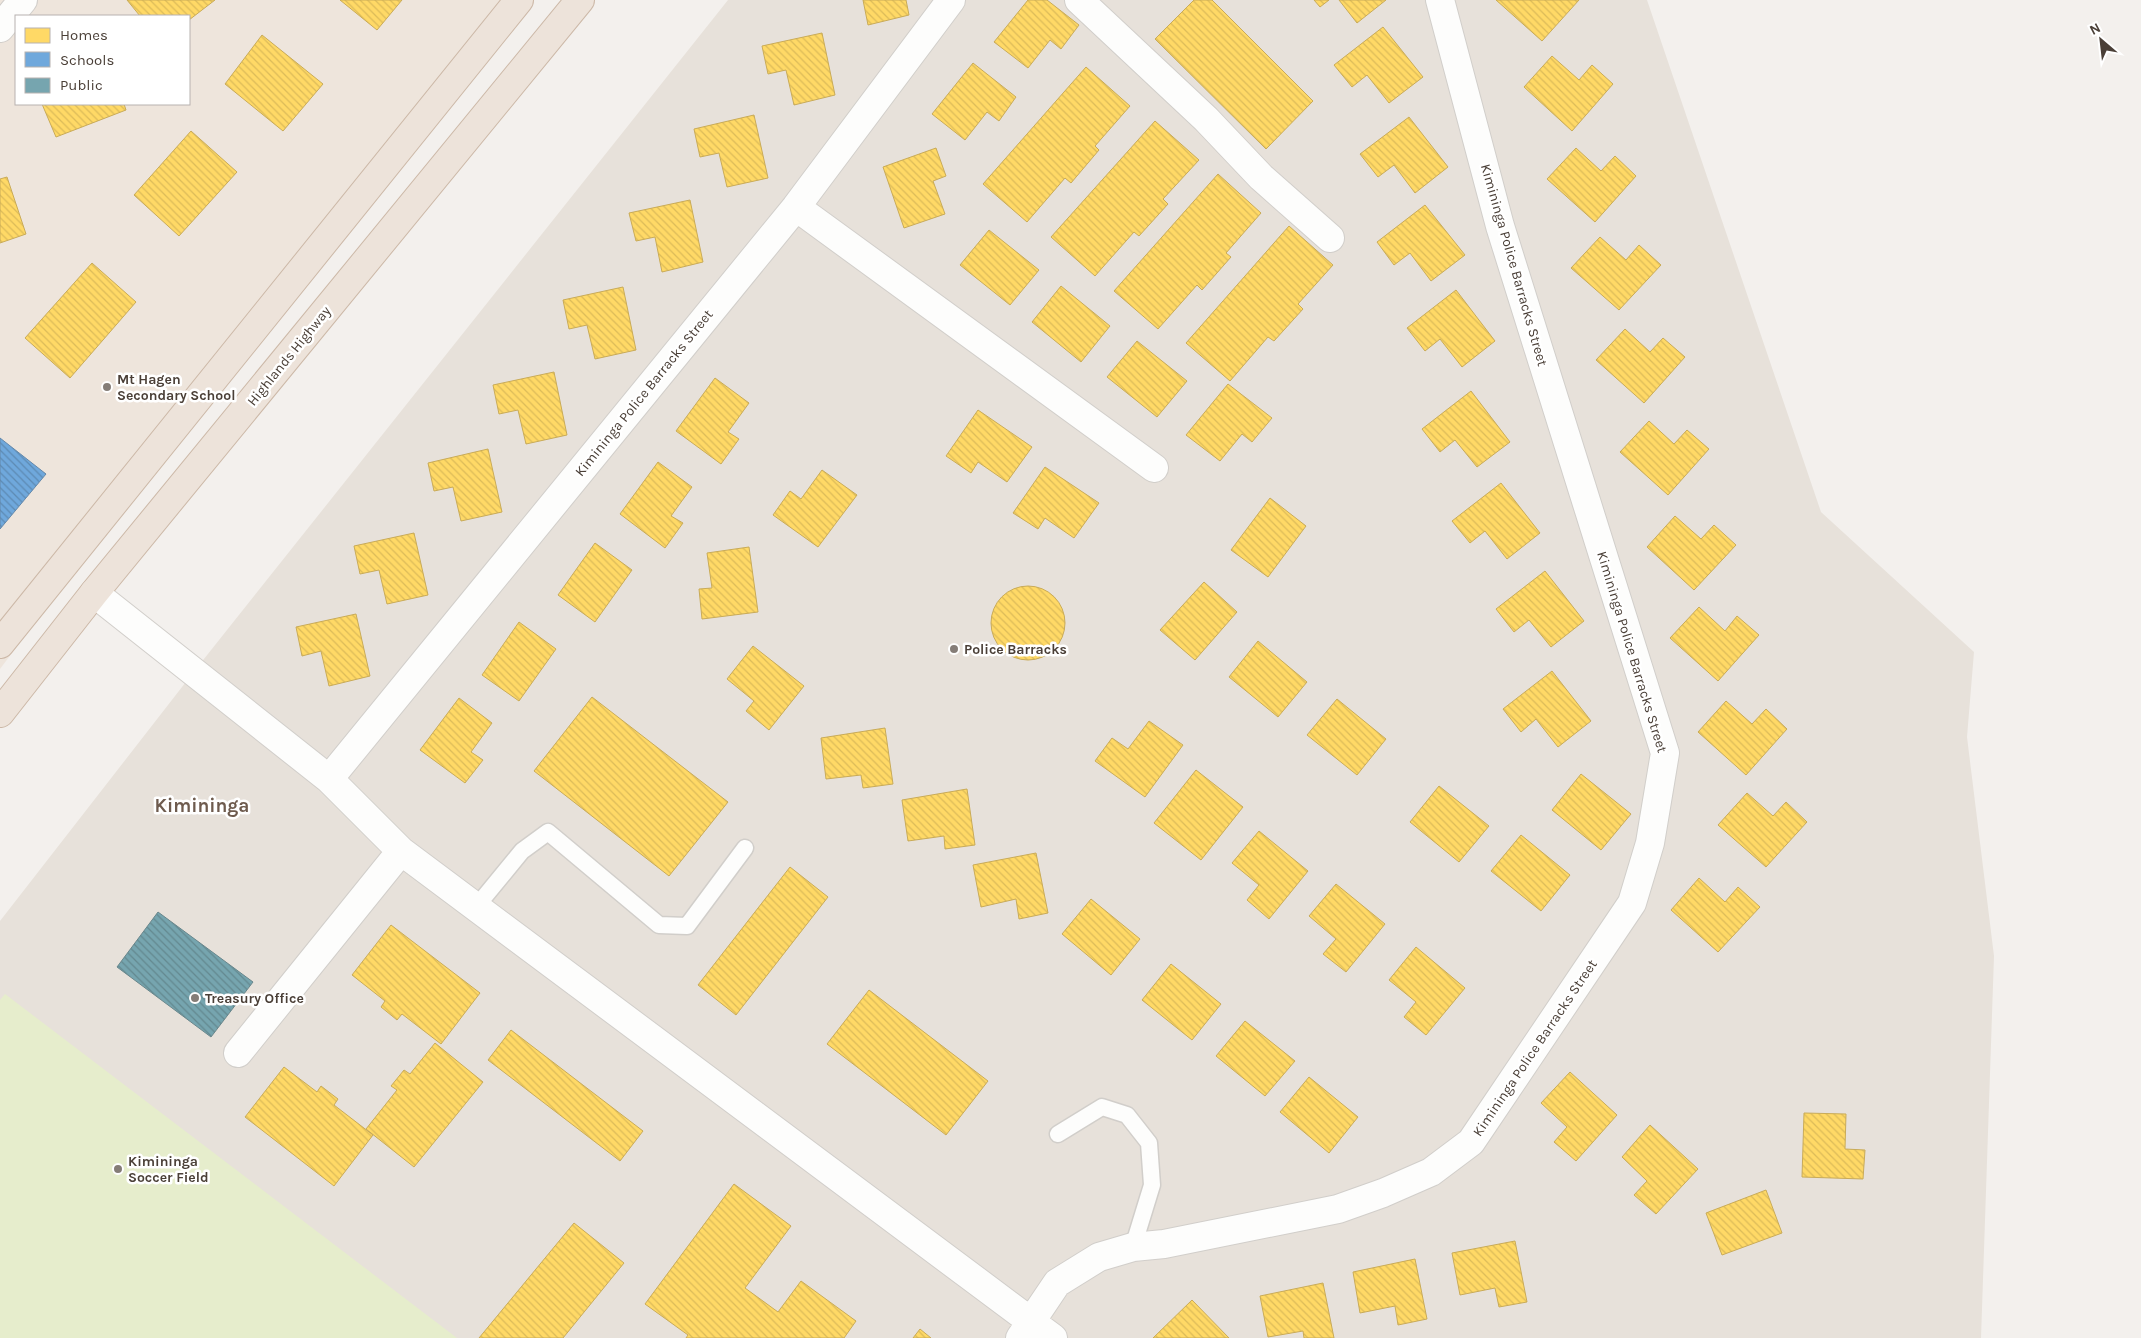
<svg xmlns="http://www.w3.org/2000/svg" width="2141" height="1338" font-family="Karla,sans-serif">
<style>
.residential{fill:#e7e1da}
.education{fill:#eee5dc;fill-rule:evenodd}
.pitch{fill:#e6edcc}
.homes{fill:url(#homes-back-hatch);stroke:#c9ab58}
.schools{fill:url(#schools-back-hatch);stroke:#6488aa}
.public{fill:url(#public-back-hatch);stroke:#69868b}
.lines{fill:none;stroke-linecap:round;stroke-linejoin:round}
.lane-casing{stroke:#d1ceca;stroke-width:19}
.street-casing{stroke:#d1ceca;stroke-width:30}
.highway-casing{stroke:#ccb8a7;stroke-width:30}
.lane{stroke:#fdfdfc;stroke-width:16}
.street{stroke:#fdfdfc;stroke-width:28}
.highway{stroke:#ede3da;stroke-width:28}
.poi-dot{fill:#857d77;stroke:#fff;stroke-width:2}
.labels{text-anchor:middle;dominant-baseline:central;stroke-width:5;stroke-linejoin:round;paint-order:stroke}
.street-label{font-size:14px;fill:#4a3f37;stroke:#fff}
.poi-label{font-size:14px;font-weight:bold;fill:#4a3f37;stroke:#fff;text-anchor:start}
.district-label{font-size:19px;font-weight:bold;fill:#6e5b4e;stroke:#fff}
</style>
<defs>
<pattern id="homes-back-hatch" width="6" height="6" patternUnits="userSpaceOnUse" patternTransform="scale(1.25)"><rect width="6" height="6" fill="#ffd966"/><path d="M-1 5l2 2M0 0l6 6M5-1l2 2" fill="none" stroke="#dcbb59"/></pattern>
<pattern id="schools-back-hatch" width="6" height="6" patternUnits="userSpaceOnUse" patternTransform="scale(1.25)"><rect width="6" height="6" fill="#6fa8dc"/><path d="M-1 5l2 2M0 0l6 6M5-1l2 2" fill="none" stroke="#5d8ab3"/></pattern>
<pattern id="public-back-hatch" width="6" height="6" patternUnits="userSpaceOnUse" patternTransform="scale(1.25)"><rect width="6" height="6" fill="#76a5af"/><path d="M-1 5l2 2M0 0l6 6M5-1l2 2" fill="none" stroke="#63888f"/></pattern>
</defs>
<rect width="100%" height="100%" fill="#f3f0ed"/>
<path class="residential" d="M728,0H1647L1821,512L1974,652L1967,737L1994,956L1981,1338H0V921L196,669Z"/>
<path class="education" d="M0,0H504L0,669ZM16,16H189V104H16Z"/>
<path class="pitch" d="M5,994L457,1338H0V1000Z"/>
<path class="homes" d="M127,0H215L189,20V16H140Z
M340,0H402L377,30Z
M863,0H906L909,15L868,25Z
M1028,0H1047L1079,25L1061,49L1050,40L1028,68L994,42Z
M1194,0H1212L1313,101L1266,149L1155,39Z
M1314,0H1329L1320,7Z
M1339,0H1386L1357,23Z
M1496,0H1579L1542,41Z
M1383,27L1423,77L1389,103L1367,75L1352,87L1334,65Z
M822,33L835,95L794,105L786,70L768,74L762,46Z
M262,35L323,84L283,131L225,84Z
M1552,56L1579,80L1592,65L1613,84L1572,131L1524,87Z
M973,63L1016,97L999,121L987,112L965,140L932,114Z
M1086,67L1130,106L1095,146L1099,150L1071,183L1065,178L1027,222L983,184Z
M42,104H124L126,110L56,137Z
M754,115L768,178L727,187L719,153L700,157L694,129Z
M1409,117L1448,167L1415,193L1394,165L1378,177L1360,154Z
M1155,121L1199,160L1163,199L1168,204L1139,236L1134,232L1095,276L1051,237Z
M191,131L237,172L179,236L134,195Z
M936,148L946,176L933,181L945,214L904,228L883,167Z
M1576,148L1601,171L1615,156L1636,176L1595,222L1547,179Z
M1218,174L1261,213L1226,253L1231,257L1202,290L1197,285L1158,329L1114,291Z
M7,177L26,234L0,243V179Z
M690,200L703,262L662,272L655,237L636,241L629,213Z
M1425,205L1465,255L1431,281L1410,253L1394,265L1377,242Z
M1289,226L1333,265L1298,304L1303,309L1274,341L1268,337L1230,381L1186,343Z
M989,230L1039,270L1010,305L960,265Z
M1600,237L1626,260L1639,245L1661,265L1619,310L1571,268Z
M92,263L136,302L70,378L25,338Z
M1061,286L1110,326L1081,362L1032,322Z
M623,287L636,350L595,359L587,325L569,329L563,300Z
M1456,290L1495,341L1462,367L1440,339L1425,351L1407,328Z
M1625,329L1650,352L1663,338L1685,357L1644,403L1596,360Z
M1137,341L1187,381L1157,417L1107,377Z
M554,372L567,435L526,444L518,410L499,414L493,385Z
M715,378L749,403L728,432L739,439L721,464L676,431Z
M1228,384L1272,418L1252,442L1242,434L1220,461L1186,435Z
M1471,391L1510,442L1477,467L1455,440L1440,452L1422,429Z
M978,410L1032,447L1007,482L978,462L971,473L946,456Z
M1649,421L1674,444L1687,430L1709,449L1668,495L1620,452Z
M488,449L502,512L461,521L453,487L434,491L428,463Z
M658,462L692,487L671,516L683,523L665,548L620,514Z
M1045,467L1099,503L1074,538L1045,518L1038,529L1013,513Z
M822,470L857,495L818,547L773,515L790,491L801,499Z
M1501,483L1540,533L1507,559L1485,531L1470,543L1452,521Z
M1270,498L1306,526L1268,577L1231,550Z
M1675,516L1701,539L1714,525L1736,545L1694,590L1647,547Z
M414,533L428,595L387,604L379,570L360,574L354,546Z
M595,543L632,570L595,622L558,595Z
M749,547L758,612L702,619L699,589L712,588L707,553Z
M1545,571L1584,621L1551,647L1529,620L1514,632L1496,609Z
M1204,582L1237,612L1195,660L1160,630Z
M991 623a37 37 0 1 1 74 0a37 37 0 1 1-74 0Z
M1699,607L1725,631L1737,616L1759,635L1718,681L1670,638Z
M356,614L370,676L329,686L321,651L302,656L296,627Z
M519,622L556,649L519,701L482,675Z
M1258,641L1307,682L1278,717L1229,677Z
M753,646L804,686L769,730L746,711L754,701L727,679Z
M1552,671L1591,721L1558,747L1536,719L1521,732L1503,709Z
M592,697L728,802L669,876L534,771Z
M459,698L492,723L471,752L483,760L465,783L420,750Z
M1337,699L1386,739L1357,775L1307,735Z
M1726,701L1752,724L1766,709L1787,729L1746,775L1698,732Z
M1149,721L1183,745L1145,797L1095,761L1112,738L1128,749Z
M885,728L893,784L863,788L861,775L826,779L821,738Z
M1196,770L1243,807L1201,860L1154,823Z
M1581,774L1631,814L1601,850L1552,810Z
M1439,786L1489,826L1459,862L1410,822Z
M967,789L975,845L945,849L944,836L908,841L902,800Z
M1747,793L1773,816L1786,802L1807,822L1766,867L1718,825Z
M1259,831L1308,871L1269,919L1247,900L1259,885L1232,863Z
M1521,835L1570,875L1541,911L1491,871Z
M1036,853L1048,913L1019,919L1016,899L981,907L973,865Z
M790,867L828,897L736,1015L698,985Z
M1699,878L1725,902L1738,887L1760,907L1718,952L1671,910Z
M1336,884L1385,924L1346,972L1323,954L1336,939L1309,916Z
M1091,899L1140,939L1111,975L1062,934Z
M391,925L480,993L441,1044L402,1014L397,1020L381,1007L385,1001L352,975Z
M1416,947L1465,988L1426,1035L1404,1017L1416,1002L1389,980Z
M1171,964L1221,1004L1192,1040L1142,1000Z
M869,990L988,1081L946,1135L827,1044Z
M1245,1021L1295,1061L1265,1096L1216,1056Z
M511,1030L643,1131L620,1161L488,1060Z
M435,1043L483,1082L414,1167L366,1129L397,1090L391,1086L404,1070L410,1074Z
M284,1067L317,1092L321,1086L338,1099L334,1105L373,1135L334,1186L245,1117Z
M1570,1072L1617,1115L1576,1161L1554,1142L1567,1127L1541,1103Z
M1309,1077L1358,1117L1329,1153L1280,1112Z
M1804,1113L1846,1114L1845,1149L1865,1150L1863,1179L1802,1177Z
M1650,1125L1698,1169L1656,1214L1634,1195L1647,1181L1622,1157Z
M734,1184L791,1226L745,1288L778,1312L801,1281L856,1321L844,1338H686L688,1335L645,1304Z
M1766,1190L1782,1233L1722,1255L1706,1213Z
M574,1223L624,1263L563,1338H479Z
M1515,1241L1527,1302L1499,1307L1495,1288L1460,1295L1452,1253Z
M1415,1259L1427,1319L1398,1325L1395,1306L1360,1313L1353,1272Z
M1323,1283L1334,1338H1304L1303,1331L1268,1337L1260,1296Z
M1192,1300L1229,1338H1153Z
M920,1329L931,1338H913Z"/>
<path class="schools" d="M0,438L46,474L0,529Z"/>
<path class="public" d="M158,912L253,982L211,1037L117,967Z"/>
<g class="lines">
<defs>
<path id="lane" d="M476,907L522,851L548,832L659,925L687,926L745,848
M1058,1134L1102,1107L1127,1115L1149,1143L1152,1185L1133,1247"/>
<path id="street" d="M1079,0L1206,119L1261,177L1330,238
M0,28L23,0
M796,207L1154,468
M94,593L329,779L401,851L1053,1338
M329,779L796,207L951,0
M238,1053L401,851
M1020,1338L1057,1283L1099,1257L1133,1247L1164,1244L1338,1209L1383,1193L1431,1172L1471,1142L1632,903L1650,843L1665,753L1500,226L1440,0"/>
<path id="highway" d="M0,644L519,0
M0,713L94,593L580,0"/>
</defs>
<use href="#lane" class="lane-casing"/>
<use href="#street" class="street-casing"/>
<use href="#highway" class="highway-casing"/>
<use href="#lane" class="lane"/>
<use href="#street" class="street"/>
<use href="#highway" class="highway"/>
</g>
<g class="poi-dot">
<circle cx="107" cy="387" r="5"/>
<circle cx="954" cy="649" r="5"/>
<circle cx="195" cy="998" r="5"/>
<circle cx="118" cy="1169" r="5"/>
</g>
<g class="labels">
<g class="street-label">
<text transform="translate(1514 265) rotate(74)">Kimininga Police Barracks Street</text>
<text transform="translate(289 356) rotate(-51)">Highlands Highway</text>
<text transform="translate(644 393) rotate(-51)">Kimininga Police Barracks Street</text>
<text transform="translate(1632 652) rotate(73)">Kimininga Police Barracks Street</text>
<text transform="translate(1535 1048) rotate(-56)">Kimininga Police Barracks Street</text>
</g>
<g class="poi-label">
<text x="117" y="379">Mt Hagen<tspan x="117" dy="16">Secondary School</tspan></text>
<text x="964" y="649">Police Barracks</text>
<text x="205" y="998">Treasury Office</text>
<text x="128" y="1161">Kimininga<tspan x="128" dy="16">Soccer Field</tspan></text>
</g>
<g class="district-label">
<text x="202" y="806">Kimininga</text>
</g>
</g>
<rect x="15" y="15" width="175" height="90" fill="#ffffff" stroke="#b7b2af"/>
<rect x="25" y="28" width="25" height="15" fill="#ffd966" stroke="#b7b2af"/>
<text x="60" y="40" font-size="15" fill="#4a3f37">Homes</text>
<rect x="25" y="52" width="25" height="15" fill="#6fa8dc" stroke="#b7b2af"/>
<text x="60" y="65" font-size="15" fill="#4a3f37">Schools</text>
<rect x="25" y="78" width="25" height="15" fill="#76a5af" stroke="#b7b2af"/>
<text x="60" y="90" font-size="15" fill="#4a3f37">Public</text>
<g transform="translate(2101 40) rotate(332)" stroke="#ffffff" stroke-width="4" paint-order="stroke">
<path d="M0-4L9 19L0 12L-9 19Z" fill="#4a3f37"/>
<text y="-8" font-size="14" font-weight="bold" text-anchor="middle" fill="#4a3f37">N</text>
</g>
</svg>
